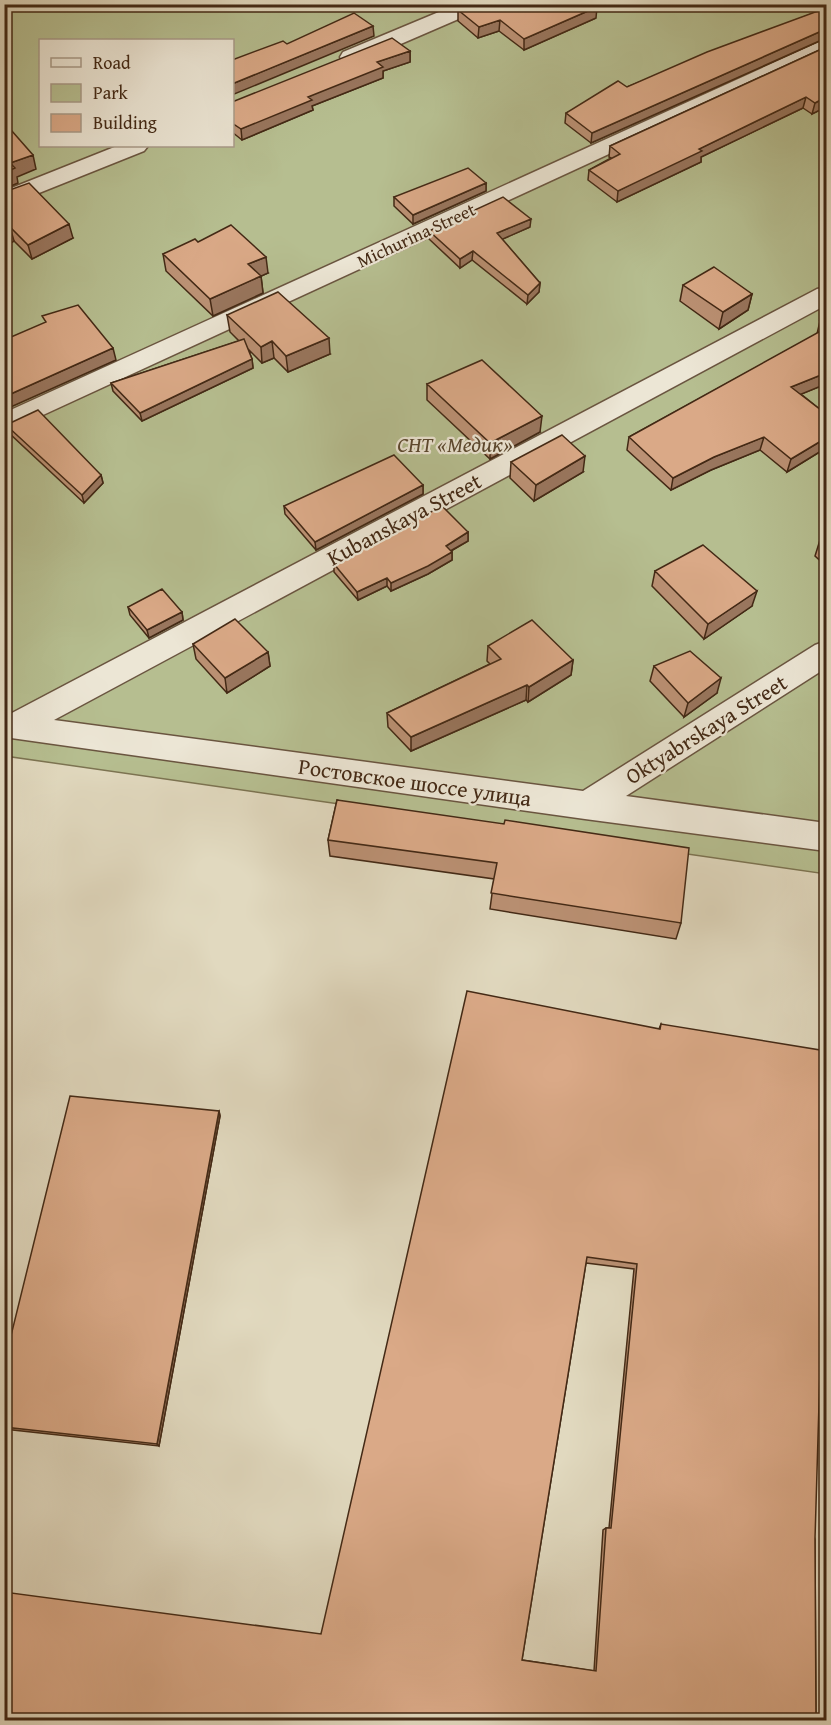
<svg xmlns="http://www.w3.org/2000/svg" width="831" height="1725" font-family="'Gentium Book Plus',serif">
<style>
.green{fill:#b6be90;stroke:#7c7452;stroke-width:1.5;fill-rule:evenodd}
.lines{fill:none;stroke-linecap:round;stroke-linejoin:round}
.street-casing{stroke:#6a5540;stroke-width:3}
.street{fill:#ece6d5;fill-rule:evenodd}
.wall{fill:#bb9174;stroke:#432915;stroke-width:1.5;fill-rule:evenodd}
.shaded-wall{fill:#99765e;stroke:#432915;stroke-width:1.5}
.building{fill:#daa987;stroke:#432915;stroke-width:1.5;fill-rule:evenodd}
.labels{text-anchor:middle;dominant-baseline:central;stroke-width:4.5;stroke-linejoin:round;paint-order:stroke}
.far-street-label{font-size:18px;fill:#432915;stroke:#ece6d5}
.park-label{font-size:22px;font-style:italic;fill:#5a472e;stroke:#ece6d5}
.street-label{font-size:22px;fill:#432915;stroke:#ece6d5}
</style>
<rect width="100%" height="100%" fill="#e1d9bf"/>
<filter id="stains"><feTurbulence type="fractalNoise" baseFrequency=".00333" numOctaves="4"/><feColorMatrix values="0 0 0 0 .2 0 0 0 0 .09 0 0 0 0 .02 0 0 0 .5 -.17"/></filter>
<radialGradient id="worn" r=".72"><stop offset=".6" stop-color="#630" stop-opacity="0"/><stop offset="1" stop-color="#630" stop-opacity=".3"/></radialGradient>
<path class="green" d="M5,5H826V874L5,756ZM40,40H232V146H40Z"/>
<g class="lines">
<defs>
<path id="street" d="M4,4H15L11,9L4,11Z
M458,4H487L484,8L359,62L351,64L343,62L340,57L343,52Z
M826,39V54L4,433V413Z
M117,146H148L144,151L4,207V191Z
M826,287V305L54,720L583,791L815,645L826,641V668L626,796L826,823V851L585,819L4,737V715L10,714L817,289Z"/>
</defs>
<use href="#street" class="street-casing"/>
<use href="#street" class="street"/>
</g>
<path class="wall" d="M826,8V38L591,143L565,123L566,113L627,87Z
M458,10L596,18L524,50L499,31L478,38L458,21Z
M826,47V107L812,114L803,108L701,157V162L617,202L588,180L589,170L611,158L609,157L610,146Z
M410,51V62L383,71V78L312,106L313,110L242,140L232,132V102Z
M486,183V191L413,224L394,206V197Z
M4,192L73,238L32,259L14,241L4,247Z
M530,227L502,239L540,283L539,292L527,304L472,260L460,268L429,239V231Z
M198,242L268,273L261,276L263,293L213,316L166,271L163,254Z
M683,285L752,294L748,310L719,329L680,301Z
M227,315L330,354L288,372L274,358L262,363L248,349L252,359L253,368L142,421L113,391L111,383L239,341L230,332Z
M826,319V384L801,394L826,414V448L787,472L760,450L711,470L671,490L627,450L629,437L817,334L820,321Z
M427,384L540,432L490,459L427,400Z
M6,425L101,475L103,483L84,503L9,433Z
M511,462L583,472L534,501L510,478Z
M423,485V494L316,550L285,514L284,506Z
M468,532V541L451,551L452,552V560L428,574L391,591L387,586L358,600L334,572V564Z
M826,536V566L815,556L820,540Z
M655,571L752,606L704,639L652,586Z
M128,607L182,612L183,620L149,638L130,615Z
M193,644L268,652L270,666L227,693L196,659Z
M488,646L573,660L571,675L528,702L526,700L411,751L388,727L387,713L490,664L487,661Z
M654,666L717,693L684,717L650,681Z
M337,800L681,923L676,939L490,909L494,879L330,856L328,840Z
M661,1024L815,1539L816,1720L321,1634L659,1029ZM586,1263L634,1269L609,1528H606L603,1530L594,1671L522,1660Z
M219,1111L220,1116L159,1446L4,1429V1364Z"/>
<path class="shaded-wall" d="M441,4H450L441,8Z
M597,7L596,18L524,50V39Z
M500,20L499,31L478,38L479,27Z
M373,26L374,36L232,95V84Z
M826,29V38L591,143L592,133Z
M410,51V62L383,71V78L312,106L313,110L242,140L241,129L308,97L377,62Z
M806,97L803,108L701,157V162L617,202L618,191L699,149Z
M826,97V107L812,114L815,103Z
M33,155L36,169L17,177L18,183L4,189V173L10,163Z
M486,183V191L413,224V215Z
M531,219L530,227L496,242L497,233Z
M69,224L73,238L32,259L28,245Z
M10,227L14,241L4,247V230Z
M473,251L472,260L460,268V259Z
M266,257L268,273L250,281L248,264Z
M261,276L263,293L213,316L210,299Z
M540,283L539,292L527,304L528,295Z
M752,294L748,310L719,329L723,312Z
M329,338L330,354L288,372L286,356Z
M272,341L274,358L262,363L261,347Z
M113,348L116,360L4,410V397Z
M252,359L253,368L142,421L140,413Z
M826,373V384L787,400L791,387Z
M542,416L540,432L490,459V443Z
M764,437L760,450L711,470L671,490L673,478L714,457Z
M826,438V448L787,472L791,459Z
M585,456L583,472L534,501L536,485Z
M101,475L103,483L84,503L82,495Z
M423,485V494L316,550L315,542Z
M468,532V541L445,554L446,546Z
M452,552V560L428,574L391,591V583Z
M387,578V586L358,600L357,592Z
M757,591L752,606L704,639L708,624Z
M182,612L183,620L149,638L147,630Z
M268,652L270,666L227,693L225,678Z
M573,660L571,675L528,702L529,687Z
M721,678L717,693L684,717L688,703Z
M527,685L526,700L411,751V737Z
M219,1111L220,1116L159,1446L157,1444Z"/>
<path class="building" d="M472,4H593L597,7L524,39L500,20L479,27L458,10Z
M826,8V29L592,133L566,113L618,81L627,87L707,52Z
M354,13L373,26L232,84V60L283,41L287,44Z
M392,38L410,51L377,62L383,67L308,97L312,100L241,129L232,123V102Z
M826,47V97L815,103L806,97L699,149L702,151L618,191L589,170L620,154L610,146Z
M4,122L33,155L10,163L15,168L4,173Z
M468,168L486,183L413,215L394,197Z
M29,183L69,224L28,245L10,227L4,230V192Z
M503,197L531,219L497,233L540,283L528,295L473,251L460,259L429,231Z
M231,225L266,257L248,264L261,276L210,299L163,254L195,239L198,242Z
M714,267L752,294L723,312L683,285Z
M278,292L329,338L286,356L272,341L261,347L227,315Z
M78,305L113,348L4,397V340L46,322L42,316Z
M826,319V326L820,321Z
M826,328V373L791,387L826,414V438L791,459L764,437L714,457L673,478L629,437Z
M244,339L252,359L140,413L111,383Z
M482,360L542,416L490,443L427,384Z
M38,410L101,475L82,495L6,425Z
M562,435L585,456L536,485L511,462Z
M394,455L423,485L315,542L284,506Z
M442,506L468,532L446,546L452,552L428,566L391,583L387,578L357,592L334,564Z
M826,536V546L820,540Z
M703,545L757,591L708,624L655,571Z
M162,589L182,612L147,630L128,607Z
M235,619L268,652L225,678L193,644Z
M532,620L573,660L529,687L527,685L411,737L387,713L501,659L488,646Z
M690,651L721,678L688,703L654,666Z
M337,800L504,824L505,820L689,848L681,923L491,893L497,863L328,840Z
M467,991L660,1029L661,1024L826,1051V1167L815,1539L816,1720H4V1592L321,1634ZM587,1257L637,1264L611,1528H606L596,1671L522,1660Z
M70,1096L219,1111L157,1444L4,1427V1364Z"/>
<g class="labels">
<g class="far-street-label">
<text transform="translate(416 235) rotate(-25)">Michurina Street</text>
</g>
<g class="park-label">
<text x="455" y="444">СНТ «Медик»</text>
</g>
<g class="street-label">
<text transform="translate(404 519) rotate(-28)">Kubanskaya Street</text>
<text transform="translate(706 729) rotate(-32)">Oktyabrskaya Street</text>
<text transform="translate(415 782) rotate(8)">Ростовское шоссе улица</text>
</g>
</g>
<rect width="831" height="1725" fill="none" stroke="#e1d9bf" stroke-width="24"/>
<rect x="6" y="6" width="819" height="1713" fill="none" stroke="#432915" stroke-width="3"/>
<rect x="12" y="12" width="807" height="1701" fill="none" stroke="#432915" stroke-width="1.5"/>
<rect x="39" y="39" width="195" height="108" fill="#ece6d5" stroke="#a89a88" stroke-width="1.5"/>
<rect x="51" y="58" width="30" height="9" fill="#ece6d5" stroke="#a89a88" stroke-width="1.5"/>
<text x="93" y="69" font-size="18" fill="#432915">Road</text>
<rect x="51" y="84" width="30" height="18" fill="#b6be90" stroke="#a89a88" stroke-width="1.5"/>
<text x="93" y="99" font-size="18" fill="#432915">Park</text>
<rect x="51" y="114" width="30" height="18" fill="#daa987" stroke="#a89a88" stroke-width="1.5"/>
<text x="93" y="129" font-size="18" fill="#432915">Building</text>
<rect width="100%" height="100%" filter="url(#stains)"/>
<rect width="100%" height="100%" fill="url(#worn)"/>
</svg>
